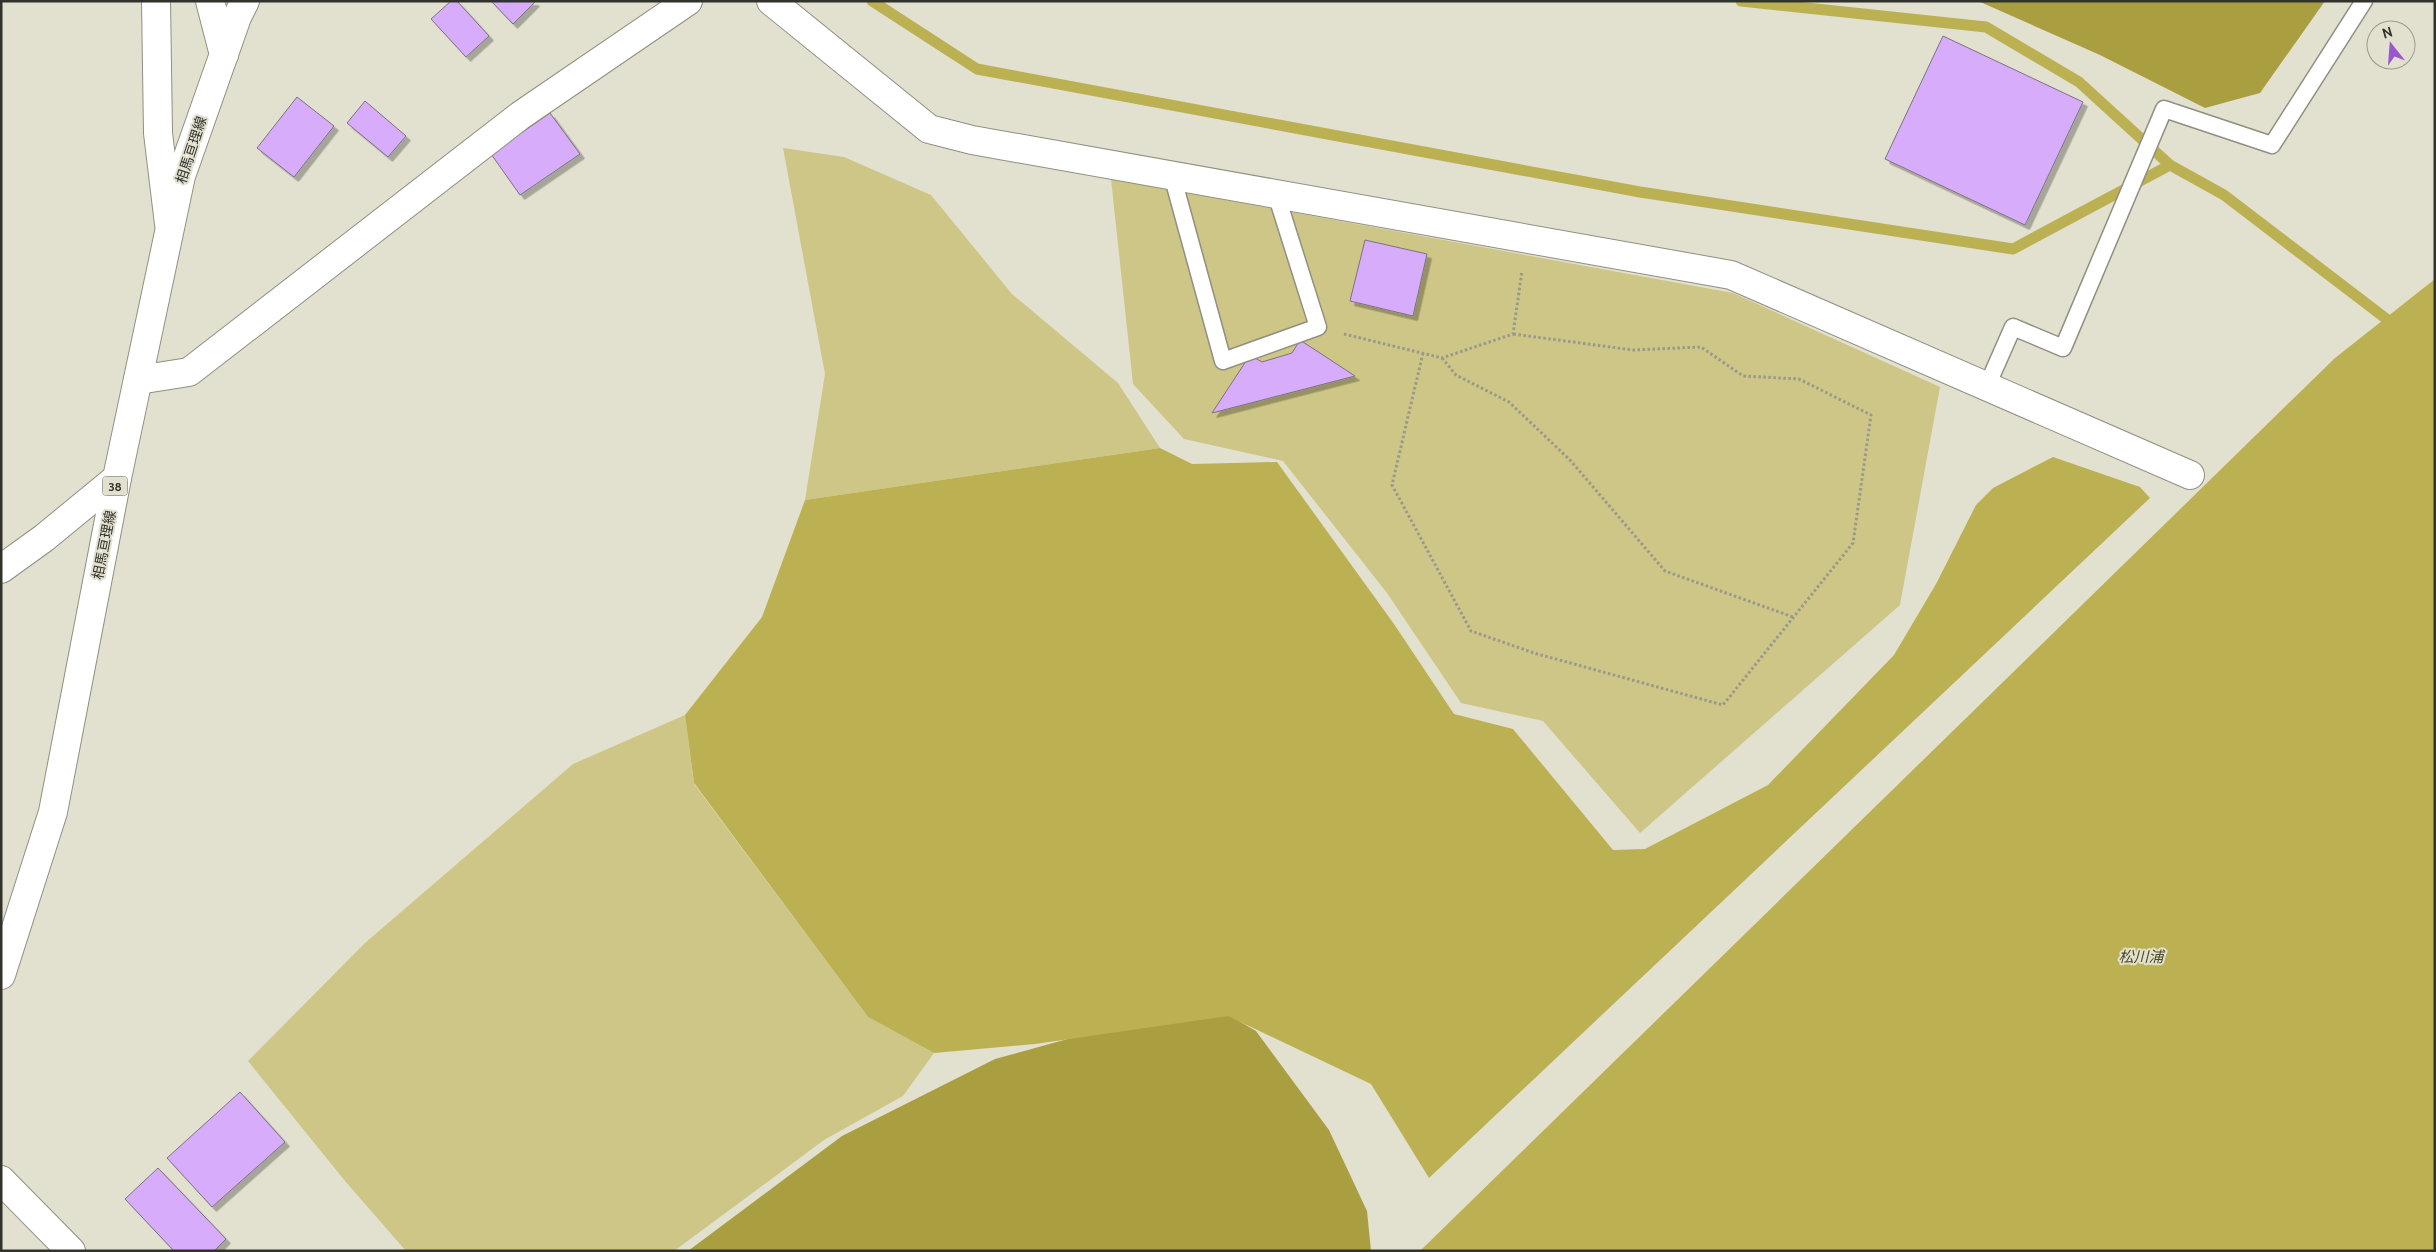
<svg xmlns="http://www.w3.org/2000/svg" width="2436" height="1252" font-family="Cabin,'Noto Sans JP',sans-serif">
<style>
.green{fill:#cec687}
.forest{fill:#aa9f40}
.water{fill:#bcb152}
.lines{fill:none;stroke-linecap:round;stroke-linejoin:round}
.stream{stroke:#bcb152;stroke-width:11}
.building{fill:#d7acfb;stroke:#797380;filter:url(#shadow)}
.lane-casing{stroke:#908f80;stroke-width:19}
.street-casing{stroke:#908f80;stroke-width:30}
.secondary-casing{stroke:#908f80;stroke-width:30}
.primary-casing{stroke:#908f80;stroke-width:30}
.path{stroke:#99988c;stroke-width:3;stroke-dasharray:2.5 2.5;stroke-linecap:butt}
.lane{stroke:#fff;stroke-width:16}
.street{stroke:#fff;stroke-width:28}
.secondary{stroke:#fff;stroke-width:28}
.primary{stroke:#fff;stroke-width:28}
.labels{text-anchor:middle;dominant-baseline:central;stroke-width:4;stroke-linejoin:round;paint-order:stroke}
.shield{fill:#e2e1d0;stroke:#67665d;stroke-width:1}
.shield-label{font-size:12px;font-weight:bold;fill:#32322c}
.street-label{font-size:14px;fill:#32322c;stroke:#e2e1d0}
.water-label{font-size:15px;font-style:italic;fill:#4e4921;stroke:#e2e1d0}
</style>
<defs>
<filter id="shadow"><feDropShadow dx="4.5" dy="4.5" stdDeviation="0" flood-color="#0004"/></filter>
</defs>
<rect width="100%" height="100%" fill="#e2e1d0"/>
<path class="green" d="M783,148L844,157L931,195L1012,294L1118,383L1160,448L805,500L825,374Z
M1111,179L1733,293L1940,387L1900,605L1640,833L1543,721L1461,703L1387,593L1283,461L1184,439L1133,384Z
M685,715L694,784L868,1017L934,1053L903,1096L824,1140L674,1251H406L345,1181L248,1061L365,943L573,764Z"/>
<path class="forest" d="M1978,1H2325L2260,93L2205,108L2100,55Z
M1205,1001L1256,1031L1329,1130L1367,1211L1371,1251H688L842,1136L995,1059Z"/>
<path class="water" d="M2435,279V1251H1420L2335,358Z
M1160,448L1192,464L1277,462L1394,624L1454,714L1513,729L1613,850L1645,849L1768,785L1894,655L1936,584L1976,505L1993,488L2053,457L2140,487L2150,498L1429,1178L1371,1084L1228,1016L1035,1044L934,1053L868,1017L694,783L685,715L762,617L805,500Z"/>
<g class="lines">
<path class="stream" d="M872,1L977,69L1640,192L2013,249L2170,165
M1741,1L1986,27L2079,82L2170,165L2224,195L2397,327"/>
</g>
<path class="building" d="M451,1H457L489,36L466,57L431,19Z
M491,1H534L535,2L513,24Z
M1943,36L2083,102L2025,225L1885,159Z
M297,97L334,126L294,177L257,148Z
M365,101L406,136L388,157L347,123Z
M550,113L580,154L520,195L491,154Z
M1365,240L1427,254L1413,316L1350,301Z
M1300,340L1355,376L1212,413L1250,355L1262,362L1292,353Z
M240,1092L285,1142L212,1207L167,1158Z
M158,1168L226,1239L214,1251H174L125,1199Z"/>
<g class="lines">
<defs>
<path id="lane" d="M1172,175L1223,361L1318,327L1276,194
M1987,386L2013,327L2063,348L2164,109L2272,145L2364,1"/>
<path id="street" d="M771,1L929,129L972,140L1731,275L2190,475
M138,380L189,372L521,115L688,1
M1,569L44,538L117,478"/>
<path id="secondary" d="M156,1L158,133L169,224
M210,1L224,55
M1,1180L71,1251"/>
<path id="primary" d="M1,975L53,812L117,478L181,176L237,17L245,1"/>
</defs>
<use href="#lane" class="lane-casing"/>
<use href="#street" class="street-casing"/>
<use href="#secondary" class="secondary-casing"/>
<use href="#primary" class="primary-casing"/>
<path class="path" d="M1344,334L1442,358L1513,334L1522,271
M1423,353L1392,485L1471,631L1534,653L1723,705L1853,543L1871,415L1799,379L1743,376L1701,347L1633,350L1513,334
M1442,358L1456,375L1509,402L1570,460L1665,571L1793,617"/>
<use href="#lane" class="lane"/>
<use href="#street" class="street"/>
<use href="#secondary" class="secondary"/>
<use href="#primary" class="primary"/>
</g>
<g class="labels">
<rect class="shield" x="102.5" y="476.5" width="25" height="19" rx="4"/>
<g class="shield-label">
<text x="115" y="486">38</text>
</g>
<g class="street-label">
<text transform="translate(191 150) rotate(-72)">相馬亘理線</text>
<text transform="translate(104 545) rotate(-79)">相馬亘理線</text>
</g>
<g class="water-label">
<text x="2141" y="957">松川浦</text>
</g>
</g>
<rect width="2436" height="1252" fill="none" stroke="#32322c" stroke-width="5"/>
<g transform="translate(2391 45) rotate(343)"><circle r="24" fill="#e2e1d0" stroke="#9c9b8e"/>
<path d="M0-4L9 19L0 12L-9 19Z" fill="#9b57cc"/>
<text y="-8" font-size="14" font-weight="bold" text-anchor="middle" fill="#32322c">N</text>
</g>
</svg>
